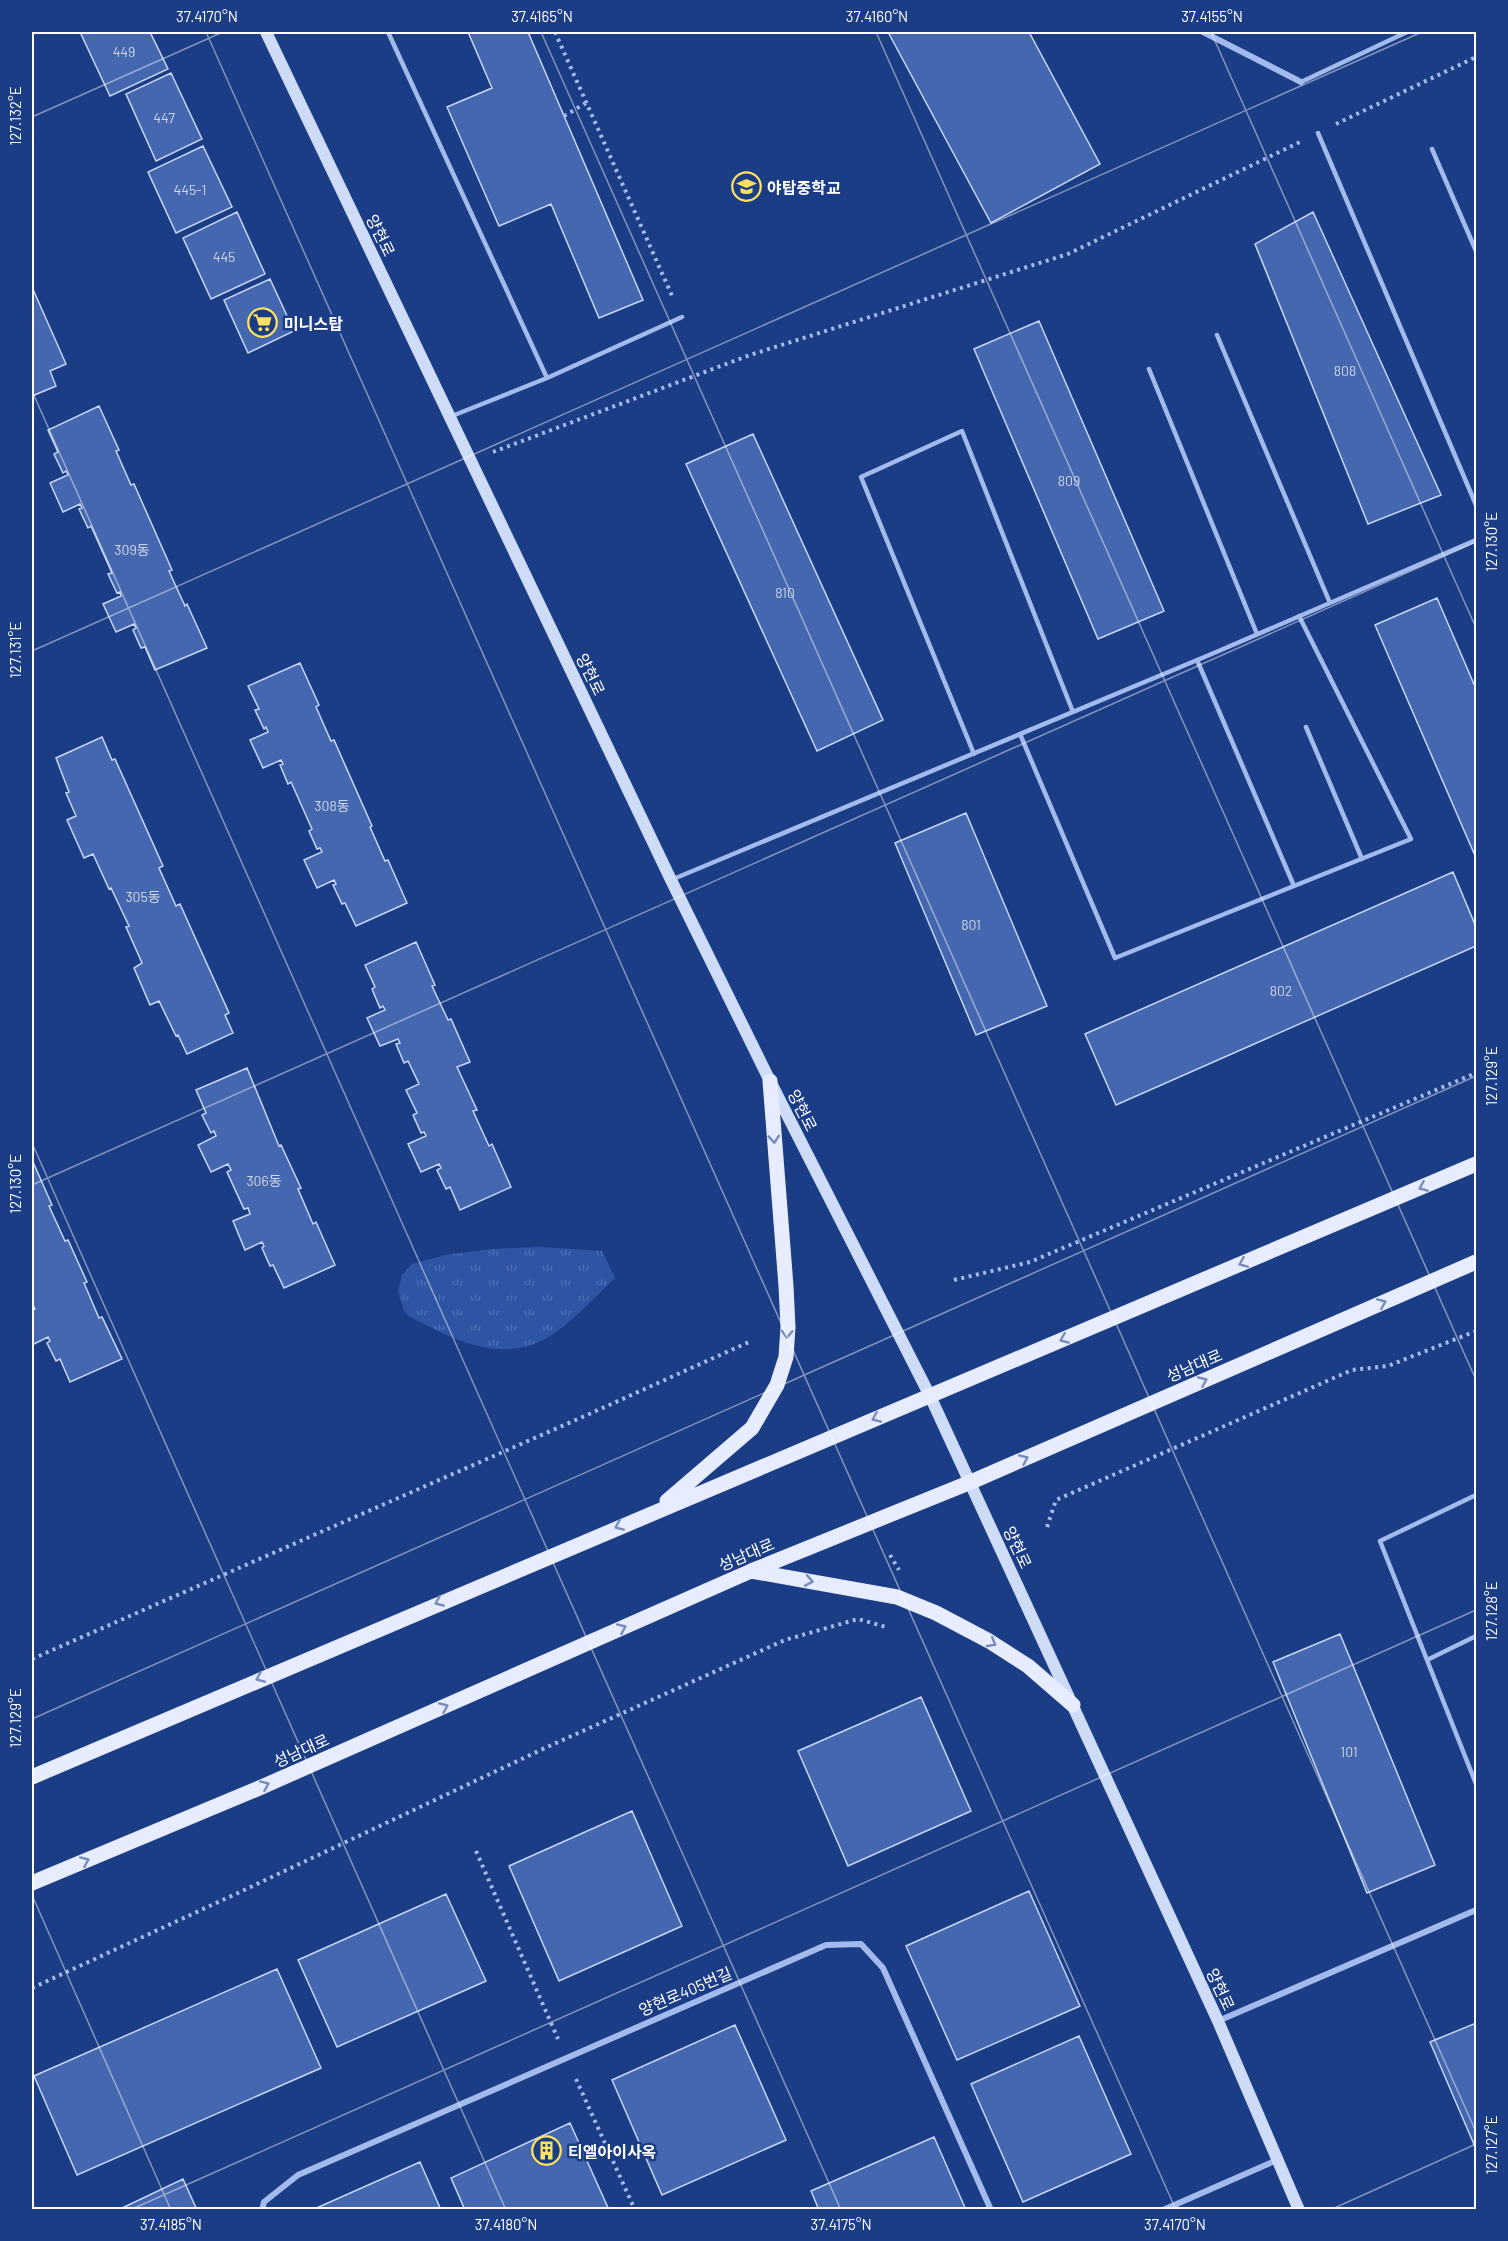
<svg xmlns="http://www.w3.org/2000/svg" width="1508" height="2241" font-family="Barlow,'Noto Sans KR',sans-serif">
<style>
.grass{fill:url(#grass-tufts)}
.building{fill:#4467af;stroke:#c7d8f8;stroke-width:1.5}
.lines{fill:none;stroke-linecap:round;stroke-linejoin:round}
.path{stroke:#a2bbec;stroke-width:4;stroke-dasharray:3 4.5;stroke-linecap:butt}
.lane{stroke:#a2bbec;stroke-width:4.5}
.street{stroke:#a2bbec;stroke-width:6}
.secondary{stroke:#cedcf8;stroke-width:12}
.primary{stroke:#e7edff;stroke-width:15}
.oneway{stroke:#778cbc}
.ticks{fill:none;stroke:#fff;stroke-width:1.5;stroke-opacity:0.45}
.labels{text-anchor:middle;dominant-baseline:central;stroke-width:5;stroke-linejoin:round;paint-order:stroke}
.number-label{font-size:14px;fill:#d0d9eb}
.poi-label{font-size:16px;font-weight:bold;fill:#fff;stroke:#1b3d86;text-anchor:start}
.street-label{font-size:16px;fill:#fff;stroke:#1b3d86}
.neatline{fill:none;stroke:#fff;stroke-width:2}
.ticks-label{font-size:15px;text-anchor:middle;fill:#fff}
</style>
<defs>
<pattern id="grass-tufts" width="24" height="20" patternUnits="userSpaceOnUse" patternTransform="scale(1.5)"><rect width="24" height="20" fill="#2e55a4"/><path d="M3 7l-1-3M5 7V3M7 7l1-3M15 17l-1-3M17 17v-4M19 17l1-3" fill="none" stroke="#4d6eb2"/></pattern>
</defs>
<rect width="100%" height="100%" fill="#1b3d86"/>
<path class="grass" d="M540,1247L602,1251L615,1278C593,1299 571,1324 545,1339C499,1364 450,1338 409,1316L404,1311L398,1291L402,1275L412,1264L446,1255L491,1249Z"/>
<path class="building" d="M80,32H150L168,69L110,96Z
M468,32H528L643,300L599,318L551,204L499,226L447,107L492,88Z
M888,32H1029L1100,164L991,223Z
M171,73L202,139L156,161L126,94Z
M203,146L232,207L176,233L148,172Z
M237,212L265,274L211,299L183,238Z
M1313,212L1441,495L1368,524L1255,244Z
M270,279L294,331L248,353L224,300Z
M32,287L66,364L50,371L56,386L32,396Z
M1039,321L1164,611L1098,639L974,349Z
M99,406L119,450L116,451L131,485L134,484L172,570L169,571L185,606L187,604L207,648L155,670L145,647L141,648L133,630L136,628L134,624L116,632L103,604L121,596L120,592L117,593L108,574L112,573L91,526L88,528L79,509L82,508L80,504L63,512L50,483L68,475L66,471L63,473L54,454L58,452L48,430Z
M753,434L883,720L817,751L686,464Z
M1437,598L1476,689V858L1375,625Z
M300,663L319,705L316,707L331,741L334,740L372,826L370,827L385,861L388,860L407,903L356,926L345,903L342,904L333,885L336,884L334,880L317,888L304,860L322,852L320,848L317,849L309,831L312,829L291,782L288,784L280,765L283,764L281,760L263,768L250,740L268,732L266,727L264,729L255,710L259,709L248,686Z
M102,737L112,760L115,759L163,866L159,868L176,906L180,904L229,1013L225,1015L233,1033L187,1054L178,1035L176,1036L159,1001L150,1005L134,968L142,963L126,927L129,926L111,888L109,889L93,854L84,858L67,820L76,816L66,793L69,792L56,758Z
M966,813L1047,1006L976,1035L895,843Z
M1453,872L1476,927V946L1116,1105L1085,1034Z
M416,942L435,985L432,986L448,1020L451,1019L470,1062L457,1067L477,1110L473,1111L489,1146L492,1144L511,1187L460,1210L450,1187L446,1189L437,1170L441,1168L439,1164L421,1172L408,1144L426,1136L424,1132L421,1133L413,1115L417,1113L406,1090L419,1084L408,1061L404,1063L396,1044L400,1043L398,1039L380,1046L367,1018L385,1010L383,1006L380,1008L372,989L375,987L365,965Z
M247,1068L279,1146L281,1145L301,1188L298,1189L313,1224L316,1222L335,1265L284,1288L273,1265L270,1266L262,1248L264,1246L262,1242L245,1250L233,1221L250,1214L248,1208L244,1209L227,1172L231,1170L228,1164L211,1172L198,1145L216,1136L214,1131L211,1133L202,1115L206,1113L196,1090Z
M33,1162L52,1205L49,1206L65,1241L68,1240L87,1282L84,1283L99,1318L102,1317L122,1359L70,1382L60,1359L56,1361L47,1343L50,1341L48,1337L32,1345V1310L35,1309L32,1303V1163Z
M1340,1634L1435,1865L1367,1893L1273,1662Z
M921,1697L971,1811L848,1866L798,1751Z
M632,1811L682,1926L559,1981L509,1866Z
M1029,1891L1080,2006L957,2060L906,1946Z
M446,1894L486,1981L337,2047L298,1960Z
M277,1969L321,2068L77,2175L34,2076Z
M1476,2023V2149L1430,2042Z
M735,2025L786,2140L662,2195L612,2080Z
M1079,2036L1131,2154L1023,2202L971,2084Z
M570,2123L609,2210H465L451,2178Z
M934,2137L966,2210H819L811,2191Z
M420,2162L441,2210H312Z
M183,2179L197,2210H118Z"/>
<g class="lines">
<path class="path" d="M555,32L673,298
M564,116L586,103
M1336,124L1476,57
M493,452L750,355L1068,254L1300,142
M954,1280L1030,1262L1476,1073
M1047,1527L1056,1500L1352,1370L1388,1366L1476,1331
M890,1555L899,1570
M32,1659L587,1415L749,1342
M476,1851L558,2039
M32,1988L240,1892L545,1748L785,1640L858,1619L886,1627
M576,2079L635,2210"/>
<path class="lane" d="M388,32L547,378
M1301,82L1407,32
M1318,133L1476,505
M1432,149L1476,251
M1217,335L1330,603
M1149,369L1257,634
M452,416L547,378L682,317
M1197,660L1294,886
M1306,727L1362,859
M1020,734L1115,958L1411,839L1299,616
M974,754L861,477L962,431L1073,712
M671,880L1214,653L1476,540
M1476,1495L1380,1541L1476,1784
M1427,1660L1476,1636"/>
<path class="street" d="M1203,32L1301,82
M1218,2021L1476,1910
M262,2210L264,2202L298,2175L826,1945L861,1944L883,1968L991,2210
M1163,2210L1277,2160"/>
<path class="secondary" d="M266,32L671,880L770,1081L930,1396L1218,2021L1299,2210"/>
<path class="primary" d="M667,1501L752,1428L777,1385L786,1357L788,1327L786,1286L770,1081
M751,1571L897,1597L936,1613L989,1641L1028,1666L1073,1705
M32,1777L1476,1164
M32,1883L257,1789L751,1571L971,1482L1476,1262"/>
</g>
<defs><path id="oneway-chevron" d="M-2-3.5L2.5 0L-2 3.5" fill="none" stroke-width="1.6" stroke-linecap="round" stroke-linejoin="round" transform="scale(1.5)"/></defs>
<g class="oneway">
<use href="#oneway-chevron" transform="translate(774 1139) rotate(86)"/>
<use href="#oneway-chevron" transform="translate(1423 1187) rotate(157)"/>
<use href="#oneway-chevron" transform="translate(1243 1263) rotate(157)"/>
<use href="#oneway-chevron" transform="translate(1382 1303) rotate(-23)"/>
<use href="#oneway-chevron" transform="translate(787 1334) rotate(92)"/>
<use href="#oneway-chevron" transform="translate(1064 1339) rotate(157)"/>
<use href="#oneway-chevron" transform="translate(1203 1381) rotate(-23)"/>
<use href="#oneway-chevron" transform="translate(876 1418) rotate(157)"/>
<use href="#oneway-chevron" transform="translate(1024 1459) rotate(-24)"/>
<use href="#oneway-chevron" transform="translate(619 1526) rotate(157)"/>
<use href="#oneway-chevron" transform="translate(809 1581) rotate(10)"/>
<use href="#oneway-chevron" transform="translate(439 1602) rotate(157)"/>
<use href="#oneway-chevron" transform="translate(622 1628) rotate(-24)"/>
<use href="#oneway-chevron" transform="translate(992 1643) rotate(31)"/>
<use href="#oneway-chevron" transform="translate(260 1678) rotate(157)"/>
<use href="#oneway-chevron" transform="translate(444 1707) rotate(-24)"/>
<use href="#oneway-chevron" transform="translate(265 1785) rotate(-24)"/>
<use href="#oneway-chevron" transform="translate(85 1861) rotate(-23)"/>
</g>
<path class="ticks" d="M206,32L1176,2210M541,32L1476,2132M876,32L1476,1380M1211,32L1476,628M32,117L223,32M32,391L841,2210M32,651L1422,32M32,1143L506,2210M32,1185L1476,542M32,1719L1476,1076M32,1895L171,2210M130,2210L1476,1610M1330,2210L1476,2144"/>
<defs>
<symbol id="school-ring" viewBox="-11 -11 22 22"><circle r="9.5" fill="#1b3d86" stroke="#fde25f" stroke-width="1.5"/><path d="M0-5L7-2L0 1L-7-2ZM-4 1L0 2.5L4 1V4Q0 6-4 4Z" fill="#fde25f"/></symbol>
<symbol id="supermarket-ring" viewBox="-11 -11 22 22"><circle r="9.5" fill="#1b3d86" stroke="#fde25f" stroke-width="1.5"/><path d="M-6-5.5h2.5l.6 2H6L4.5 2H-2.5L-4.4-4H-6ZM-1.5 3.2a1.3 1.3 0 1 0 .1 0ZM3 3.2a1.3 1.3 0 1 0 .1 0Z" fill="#fde25f"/></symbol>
<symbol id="building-ring" viewBox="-11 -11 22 22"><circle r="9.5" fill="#1b3d86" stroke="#fde25f" stroke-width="1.5"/><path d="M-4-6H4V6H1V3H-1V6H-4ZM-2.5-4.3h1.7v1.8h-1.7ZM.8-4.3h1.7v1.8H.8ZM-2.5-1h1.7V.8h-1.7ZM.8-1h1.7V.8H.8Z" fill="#fde25f"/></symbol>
</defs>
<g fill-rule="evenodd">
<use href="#school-ring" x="730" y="170" width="33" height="33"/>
<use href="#supermarket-ring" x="246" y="306" width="33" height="33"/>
<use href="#building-ring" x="530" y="2134" width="33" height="33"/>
</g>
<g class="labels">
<g class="number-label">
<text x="124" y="51">449</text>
<text x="164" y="117">447</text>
<text x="190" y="189">445-1</text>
<text x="224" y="256">445</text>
<text x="1345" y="370">808</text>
<text x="1069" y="480">809</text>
<text x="132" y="549">309동</text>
<text x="785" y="592">810</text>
<text x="332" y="805">308동</text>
<text x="143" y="896">305동</text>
<text x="971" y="924">801</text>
<text x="1281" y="990">802</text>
<text x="264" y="1180">306동</text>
<text x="1349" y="1751">101</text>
</g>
<g class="poi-label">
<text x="767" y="187">야탑중학교</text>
<text x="284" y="323">미니스탑</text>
<text x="568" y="2151">티엘아이사옥</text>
</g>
<g class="street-label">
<text transform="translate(381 235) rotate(64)">양현로</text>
<text transform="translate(591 674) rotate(64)">양현로</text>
<text transform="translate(803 1110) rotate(63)">양현로</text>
<text transform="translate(1194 1365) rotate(-23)">성남대로</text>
<text transform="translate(1018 1547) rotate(65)">양현로</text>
<text transform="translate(746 1554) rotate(-23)">성남대로</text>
<text transform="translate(301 1750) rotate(-24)">성남대로</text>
<text transform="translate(1221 1989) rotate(65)">양현로</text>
<text transform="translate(685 1991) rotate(-23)">양현로405번길</text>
</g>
</g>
<rect width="1508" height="2241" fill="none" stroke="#1b3d86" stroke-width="66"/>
<rect x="33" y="33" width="1442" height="2175" class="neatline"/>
<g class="ticks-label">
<text x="207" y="22">37.4170°N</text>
<text x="542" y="22">37.4165°N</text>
<text x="877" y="22">37.4160°N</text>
<text x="1212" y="22">37.4155°N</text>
<text transform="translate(16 116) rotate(-90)" y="5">127.132°E</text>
<text transform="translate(1492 542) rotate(-90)" y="5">127.130°E</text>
<text transform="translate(16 650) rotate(-90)" y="5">127.131°E</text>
<text transform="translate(1492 1076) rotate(-90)" y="5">127.129°E</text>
<text transform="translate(16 1184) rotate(-90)" y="5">127.130°E</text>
<text transform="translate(1492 1611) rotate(-90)" y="5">127.128°E</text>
<text transform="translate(16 1718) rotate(-90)" y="5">127.129°E</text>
<text transform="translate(1492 2145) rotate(-90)" y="5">127.127°E</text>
<text x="171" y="2230">37.4185°N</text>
<text x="506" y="2230">37.4180°N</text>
<text x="841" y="2230">37.4175°N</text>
<text x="1175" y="2230">37.4170°N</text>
</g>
</svg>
